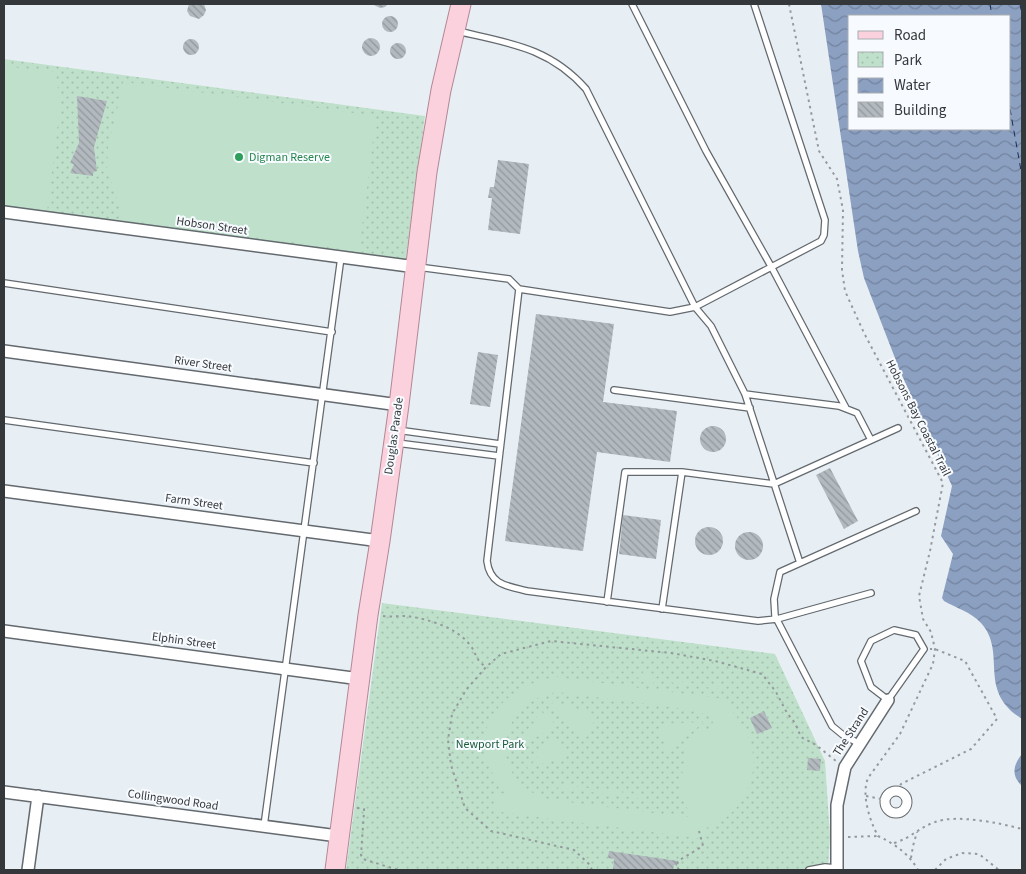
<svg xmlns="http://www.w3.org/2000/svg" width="1026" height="874" font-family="'Source Sans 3',sans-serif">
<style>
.park{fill:url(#park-dots)}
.garden{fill:#bfe1cb;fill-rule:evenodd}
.water{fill:url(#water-waves);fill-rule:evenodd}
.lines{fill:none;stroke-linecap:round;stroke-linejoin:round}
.ferry{stroke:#152d59;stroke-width:1;stroke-dasharray:6 5;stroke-linecap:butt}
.building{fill:url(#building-back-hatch)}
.service-casing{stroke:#63696e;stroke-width:8}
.pedestrian-casing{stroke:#63696e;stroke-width:11}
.minor-casing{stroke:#63696e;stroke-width:14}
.primary-casing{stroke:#b48795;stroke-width:21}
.path{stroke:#959a9d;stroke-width:2;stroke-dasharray:2.5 4;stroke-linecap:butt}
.service{stroke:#fff;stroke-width:5.5}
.pedestrian{stroke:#fff;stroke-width:9}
.minor{stroke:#fff;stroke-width:11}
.primary{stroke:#fbd1dd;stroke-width:19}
.leisure-dot{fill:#2e9e5b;stroke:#f7fbff;stroke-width:2}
.labels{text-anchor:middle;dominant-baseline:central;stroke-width:4;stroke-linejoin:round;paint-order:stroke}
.leisure-label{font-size:12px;fill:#27864d;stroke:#f7fbff;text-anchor:start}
.street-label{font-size:12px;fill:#35383a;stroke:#f7fbff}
.park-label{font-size:12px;fill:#1c5c3a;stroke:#f7fbff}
</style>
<defs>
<pattern id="park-dots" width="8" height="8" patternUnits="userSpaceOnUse" patternTransform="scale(1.25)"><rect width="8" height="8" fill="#bfe1cb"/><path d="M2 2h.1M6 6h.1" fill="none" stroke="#a5c2af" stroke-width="1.8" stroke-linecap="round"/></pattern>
<pattern id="water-waves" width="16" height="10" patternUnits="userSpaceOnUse" patternTransform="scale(1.25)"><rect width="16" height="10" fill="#8ca0c2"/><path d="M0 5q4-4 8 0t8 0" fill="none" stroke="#73839f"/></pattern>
<pattern id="building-back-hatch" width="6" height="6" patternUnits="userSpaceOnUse" patternTransform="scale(1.25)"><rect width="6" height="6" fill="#b3babf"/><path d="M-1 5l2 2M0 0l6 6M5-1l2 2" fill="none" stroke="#92989c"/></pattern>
</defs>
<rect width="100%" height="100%" fill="#e8eff4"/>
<path class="park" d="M4,59L425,116L405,266L4,212Z
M382,603L775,654L825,761L830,836L828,870H346Z"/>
<path class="garden" d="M4,66L56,72L60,107L47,212L4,204Z
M123,82L376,116L359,251L123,220L119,204L107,169L108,146L114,124Z
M577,668L642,676L643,672L654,674V678L720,687V689L654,680L653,684L642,682V678L576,669Z
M557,677L724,699C732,711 743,724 749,738C763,774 743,816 706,828L705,839L493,811L495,793L510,794C456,746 494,686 557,677ZM557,692L693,710L710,716L713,722L710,728L703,731H697L687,740L680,791L691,817H684L552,800C488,787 491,703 557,692Z
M551,700L553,702L598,715L584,738L552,703H550Z
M540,711L550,717L556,727L526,742V746H521L519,742L524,740Z
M704,720L706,721V724L703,723L667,752L658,724L703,722Z
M551,736L561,745L566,757L534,766L532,769L528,770L527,765L532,764Z
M555,784L644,795L643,799L554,787Z"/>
<path class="water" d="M821,4H1022V719C976,690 1008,653 981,623C971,612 956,608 944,601L942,598L953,554L941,536L952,486L900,371L864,278L858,251ZM850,16H1010V129H850Z
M1022,754V786C1011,776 1013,765 1022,754Z"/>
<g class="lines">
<path class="ferry" d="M990,4L992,16
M1020,4L1022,15
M1010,109L1022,176"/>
</g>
<path class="building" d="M189,4H204L206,10L204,15L199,19L190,16L187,11Z
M372,4H388L385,7L380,8Z
M382 24a8 8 0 1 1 16 0a8 8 0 1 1-16 0Z
M362 47a9 9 0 1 1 18 0a9 9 0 1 1-18 0Z
M183 47a8 8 0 1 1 16 0a8 8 0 1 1-16 0Z
M390 51a8 8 0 1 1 16 0a8 8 0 1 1-16 0Z
M77,96L107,101L94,147L97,171L93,172V176L70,173L74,164L70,163L79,143Z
M498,160L529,164L520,234L488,230L492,198H488L490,187H494Z
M536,314L614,324L603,402L677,411L670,462L597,452L583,551L505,541Z
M478,352L498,355L490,407L470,404Z
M700 439a13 13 0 1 1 26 0a13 13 0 1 1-26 0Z
M830,468L858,521L844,529L816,475Z
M623,515L661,520L656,559L619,554Z
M695 541a14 14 0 1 1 28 0a14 14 0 1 1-28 0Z
M735 546a14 14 0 1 1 28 0a14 14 0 1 1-28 0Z
M764,711L772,728L757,734L750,718Z
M808,758L821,759L820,771L807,770Z
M609,851L678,861L677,866L674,865L673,870H613L614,859L608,858Z"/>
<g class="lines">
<defs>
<path id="service" d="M632,4L706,151L772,268L846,408
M457,31C508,43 549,47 586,89L695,307L711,326L745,394L800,563L780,572L774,599L775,616L832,726L843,735L860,744
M418,267L509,279L519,289L670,312L695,307L821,241L824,235L825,220L754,4
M4,283L332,332
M519,289L487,561C490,585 507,586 527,591L758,621L777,619L871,593
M614,390L750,408
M745,394L839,406L857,413L871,440
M4,420L314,463
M397,430L500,444
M397,443L499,456
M800,563L916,511
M607,602L625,472H682
M662,609L682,472L774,484L898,428
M894,630L916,635L924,649L888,700L871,687L861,661L871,641Z
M264,826L341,257
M809,870L825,867L837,868"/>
<path id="pedestrian" d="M885 802a11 11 0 1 1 22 0a11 11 0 1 1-22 0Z"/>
<path id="minor" d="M4,212L416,267
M4,351L399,405
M4,491L380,541
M4,631L360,679
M4,792L338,836
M28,870L38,796
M837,870V805L845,767L888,700"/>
<path id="primary" d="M335,870L368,615L380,541L399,405L427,172L441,90L461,4"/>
</defs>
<use href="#service" class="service-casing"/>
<use href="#pedestrian" class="pedestrian-casing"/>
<use href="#minor" class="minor-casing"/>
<use href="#primary" class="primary-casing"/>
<path class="path" d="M789,4L819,151L837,179L843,210L842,270L845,291L864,333L943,483L930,551L919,596L923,619L931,632L935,649L933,664L900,734L868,778C861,795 870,821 878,836C895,844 909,854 918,870
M383,616C391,617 399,616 407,616C428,619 456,627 470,645C477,654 475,660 486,667
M897,791L901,784L971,749L997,719L965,661L935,649H930
M866,796L886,800
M357,808L364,809V812L361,855L363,859L398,870
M848,837L878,836
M894,843C911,838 920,827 935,822C956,814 1000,823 1022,829
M911,858L913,846L917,832
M592,870L590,865L574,850L491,831L465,808L451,765L448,740L452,714L466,690L486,667L501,654L551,641L671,653L715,661L762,674L776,692L787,713L795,723L801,737L816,745L836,761
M679,870L677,866L678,861L703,846L699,831
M935,870L946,859L962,853L979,854L999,870"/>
<use href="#service" class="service"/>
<use href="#pedestrian" class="pedestrian"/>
<use href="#minor" class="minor"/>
<use href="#primary" class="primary"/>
</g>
<circle class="leisure-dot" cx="239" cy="157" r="5"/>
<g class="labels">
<g class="leisure-label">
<text x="249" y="157">Digman Reserve</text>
</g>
<g class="street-label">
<text transform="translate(212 226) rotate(8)">Hobson Street</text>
<text transform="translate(203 364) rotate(8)">River Street</text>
<text transform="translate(918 418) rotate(63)">Hobsons Bay Coastal Trail</text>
<text transform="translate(394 436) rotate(-82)">Douglas Parade</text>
<text transform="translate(194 502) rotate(8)">Farm Street</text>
<text transform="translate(184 641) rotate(8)">Elphin Street</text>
<text transform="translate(851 732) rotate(-57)">The Strand</text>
<text transform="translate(173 800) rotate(8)">Collingwood Road</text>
</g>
<g class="park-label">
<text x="490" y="744">Newport Park</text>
</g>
</g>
<rect width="1026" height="874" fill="none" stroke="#35383a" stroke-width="10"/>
<rect x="848" y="15" width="162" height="115" fill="#f7fbff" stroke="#a9adb0"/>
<rect x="858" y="31" width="25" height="8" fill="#fbd1dd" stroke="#a9adb0"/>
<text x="894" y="40" font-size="15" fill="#35383a">Road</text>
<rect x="858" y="52" width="25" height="15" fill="url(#park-dots)" stroke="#a9adb0"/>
<text x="894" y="65" font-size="15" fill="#35383a">Park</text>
<rect x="858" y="78" width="25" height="15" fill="url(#water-waves)" stroke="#a9adb0"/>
<text x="894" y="90" font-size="15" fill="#35383a">Water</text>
<rect x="858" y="102" width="25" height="15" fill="url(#building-back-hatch)" stroke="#a9adb0"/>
<text x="894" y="115" font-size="15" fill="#35383a">Building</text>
</svg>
